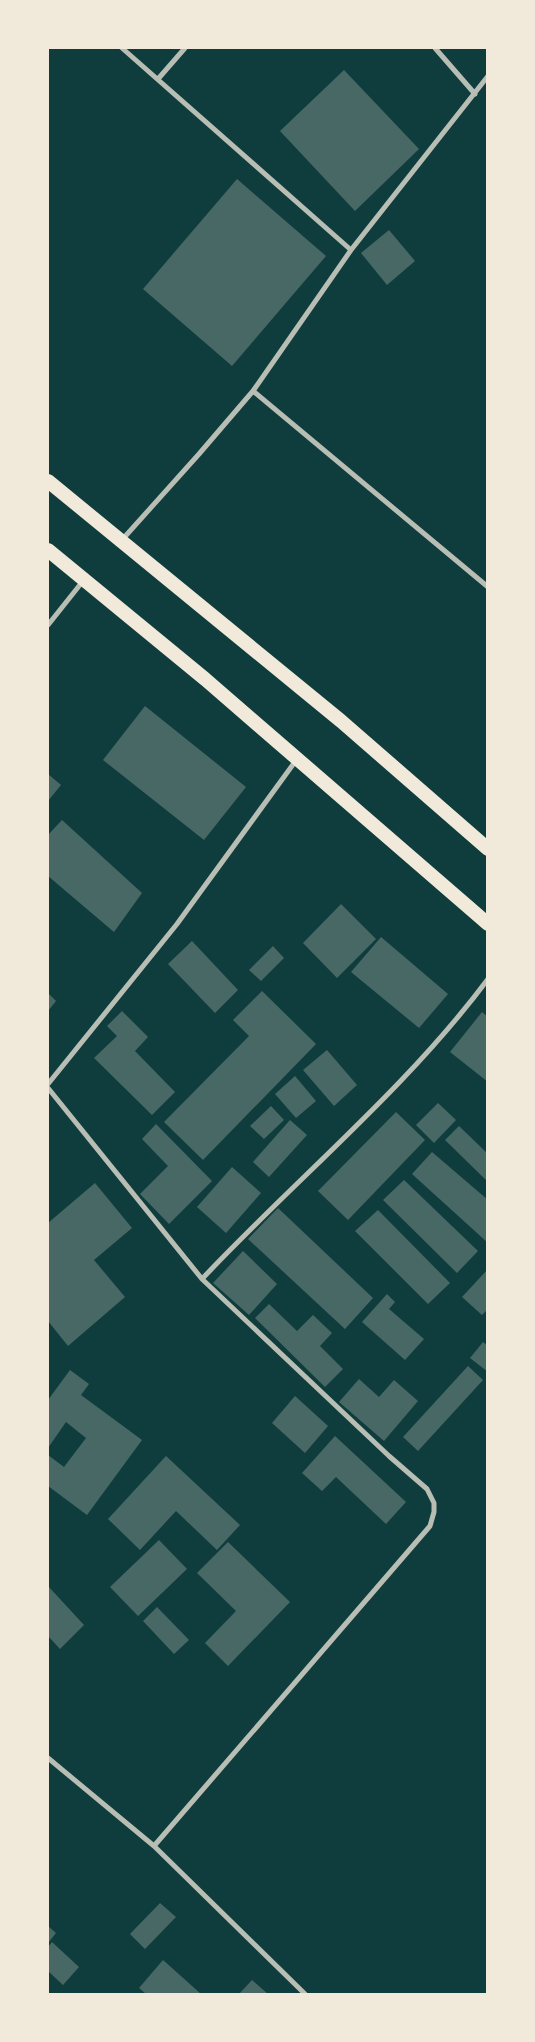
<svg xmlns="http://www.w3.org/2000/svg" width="535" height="2042" font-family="'PT Sans Narrow',sans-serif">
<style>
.building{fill:#486865}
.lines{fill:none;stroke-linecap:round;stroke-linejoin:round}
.minor{stroke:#b8beb3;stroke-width:5}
.trunk{stroke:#f1e9da;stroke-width:14}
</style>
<rect width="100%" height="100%" fill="#0f3d3e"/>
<path class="building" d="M344,70L419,149L355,211L280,131Z
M237,179L326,256L232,366L143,289Z
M389,230L415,261L387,285L361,253Z
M145,706L246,787L204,840L103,760Z
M48,774L61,785L48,801Z
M62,820L142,893L114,932L48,876V835Z
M341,904L376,939L337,978L303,943Z
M381,937L448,994L419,1028L351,972Z
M192,941L238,990L215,1013L168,964Z
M273,946L284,958L261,981L249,970Z
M262,991L316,1044L203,1160L164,1122L249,1036L233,1020Z
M48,993L56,1001L48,1011Z
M122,1011L148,1037L135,1051L175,1092L152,1115L94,1058L117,1036L107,1026Z
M482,1012L488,1017V1082L450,1052Z
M327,1050L357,1085L334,1106L303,1070Z
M295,1076L316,1101L296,1118L275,1094Z
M438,1103L456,1120L434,1143L416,1125Z
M271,1106L284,1120L264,1139L250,1126Z
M396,1112L425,1140L348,1220L318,1191Z
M290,1120L307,1135L269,1177L253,1162Z
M156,1124L212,1181L169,1224L140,1194L168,1166L142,1139Z
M459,1126L488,1154V1182L445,1140Z
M432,1152L488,1200V1243L412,1174Z
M232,1167L261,1193L226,1233L197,1207Z
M404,1180L478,1251L457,1273L383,1200Z
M95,1183L132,1228L94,1260L125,1297L68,1346L48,1321V1223Z
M278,1208L373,1298L345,1329L248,1239Z
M378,1210L450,1283L428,1304L355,1231Z
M243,1251L277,1284L249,1315L213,1283Z
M488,1269V1309L482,1315L462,1297Z
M387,1294L395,1302L389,1309L424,1339L405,1360L362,1322Z
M269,1304L297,1331L313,1315L332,1333L320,1346L343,1369L325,1387L255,1318Z
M483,1342L488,1346V1372L470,1358Z
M468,1366L483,1380L418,1451L403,1437Z
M70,1370L89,1384L81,1395L142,1440L87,1515L48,1486V1455L64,1467L86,1438L66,1422L48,1448V1400Z
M359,1379L379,1397L394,1380L418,1401L384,1441L339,1402Z
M295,1396L328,1426L305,1453L272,1423Z
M335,1436L406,1502L386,1524L336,1477L322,1491L302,1473Z
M166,1456L240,1525L217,1550L176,1511L140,1550L108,1519Z
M159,1540L187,1569L138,1616L110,1587Z
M228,1542L290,1602L228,1666L205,1643L236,1611L197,1573Z
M48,1586L84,1625L60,1649L48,1636Z
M157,1607L189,1640L174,1654L143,1621Z
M160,1903L176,1917L145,1949L130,1934Z
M48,1926L56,1933L48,1943Z
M52,1942L79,1967L63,1985L48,1971V1947Z
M163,1960L201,1994H146L139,1988Z
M252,1980L268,1994H239Z"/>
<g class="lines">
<path class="minor" d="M122,48L351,250
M435,48L475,94
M158,79L185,48
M253,391L488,587
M121,541L199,454L253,391L351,250L488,76
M48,625L83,581
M48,1084L177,924L297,759
M48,1088L202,1279L389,1456L427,1489L434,1503V1512L430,1526L154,1846
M202,1279C296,1179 406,1089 488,979
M48,1758L154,1846L305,1994"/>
<path class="trunk" d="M48,481L341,721L488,849
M48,550L205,679L488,924"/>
</g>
<rect width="535" height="2042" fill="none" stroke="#f1e9da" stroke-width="98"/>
</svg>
